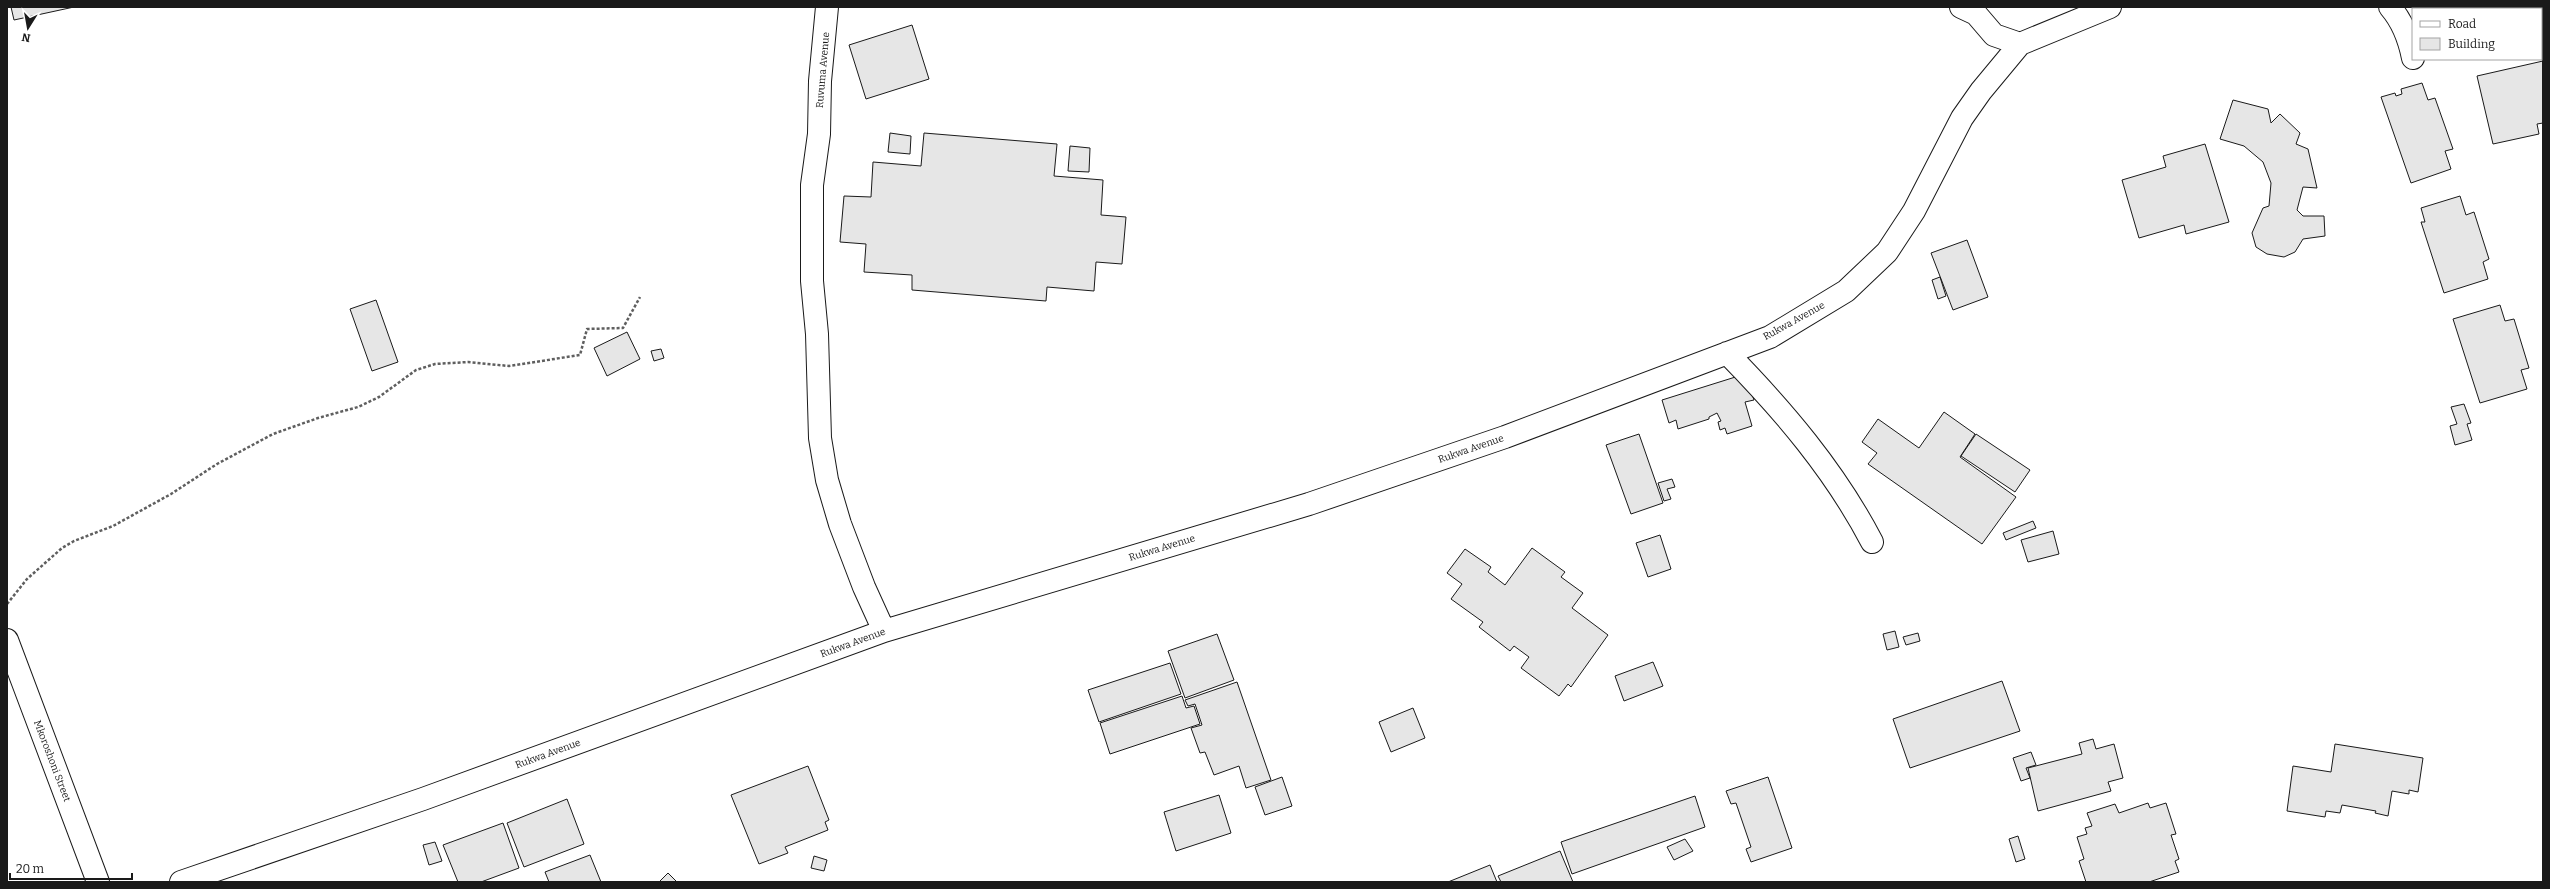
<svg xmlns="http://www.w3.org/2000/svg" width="2550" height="889" font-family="Bitter,serif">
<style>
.building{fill:#e6e6e6;stroke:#1a1a1a}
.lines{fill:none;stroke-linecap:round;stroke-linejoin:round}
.minor-casing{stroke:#1a1a1a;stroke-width:24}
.tertiary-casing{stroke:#1a1a1a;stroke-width:24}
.path{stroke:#5f5f5f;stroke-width:2.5;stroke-dasharray:3 2;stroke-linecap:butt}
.minor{stroke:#fff;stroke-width:22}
.tertiary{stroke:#fff;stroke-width:22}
.labels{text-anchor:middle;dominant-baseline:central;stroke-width:3;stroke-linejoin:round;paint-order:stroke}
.street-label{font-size:10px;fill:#1a1a1a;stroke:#fff}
</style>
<rect width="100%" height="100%" fill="#fff"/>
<path class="building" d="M11,7H74L14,20Z
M912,25L929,79L866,99L849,45Z
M2543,61V123L2537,124L2539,134L2493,144L2477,76Z
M2422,83L2428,100L2435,98L2453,149L2445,151L2451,169L2411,183L2381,97L2395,93L2396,96L2402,94L2401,89Z
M2233,100L2268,109L2271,123L2280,114L2300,133L2296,144L2308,149L2317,188L2303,187L2297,210L2303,216H2324L2325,236L2303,239L2295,252L2284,257L2267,254L2256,247L2252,233L2263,208L2269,206L2271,183L2263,162L2244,146L2220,139Z
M890,133L911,136L910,154L888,152Z
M924,133L1057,144L1054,176L1103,180L1101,215L1126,217L1122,264L1096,262L1094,291L1047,287L1046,301L912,290V275L864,272L866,244L840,242L844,196L871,197L873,162L921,166Z
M2205,144L2229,222L2186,234L2184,225L2139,238L2122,180L2166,167L2163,156Z
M1070,146L1090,148L1089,172L1068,171Z
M2460,196L2466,215L2474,212L2489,259L2483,262L2488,279L2444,293L2421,222H2425L2421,208Z
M1967,240L1988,297L1953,310L1931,253Z
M1940,277L1946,296L1938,299L1932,280Z
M376,300L398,362L372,371L350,309Z
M2500,305L2505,321L2514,319L2529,368L2521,370L2527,389L2480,403L2453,319Z
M627,332L640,359L607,376L594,348Z
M661,349L664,358L654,361L651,351Z
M1745,374L1754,400L1745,402L1752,426L1727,434L1725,428L1720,430L1718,422L1721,421L1717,413L1709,417V419L1678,429L1676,420L1669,423L1662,400Z
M2464,404L2471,423L2467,424L2472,440L2455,445L2450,426L2457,424L2451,407Z
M1944,412L1975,434L1960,457L2016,497L1982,544L1868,464L1877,453L1862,442L1878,419L1919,448Z
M1639,434L1663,503L1631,514L1606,445Z
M1976,434L2030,470L2015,492L1961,456Z
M1672,479L1675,487L1667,489L1671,499L1664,501L1658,483Z
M2033,521L2036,528L2006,540L2003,533Z
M2053,531L2059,554L2028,562L2021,540Z
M1660,535L1671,569L1648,577L1636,543Z
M1532,548L1565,572L1561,577L1583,593L1572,608L1608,635L1571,687L1568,684L1559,696L1521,668L1529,657L1514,646L1510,651L1479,627L1483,622L1451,599L1462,584L1447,573L1465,549L1491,567L1488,572L1505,585Z
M1895,631L1899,647L1887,650L1883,634Z
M1918,633L1920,641L1906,645L1903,637Z
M1217,634L1234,680L1185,698L1168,651Z
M1653,662L1663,686L1624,701L1615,676Z
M1170,663L1181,694L1099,722L1088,690Z
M2002,681L2020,731L1910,768L1893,719Z
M1237,682L1271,780L1246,788L1239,766L1214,775L1205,752L1200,753L1191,728L1202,725L1195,704L1188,706L1185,700Z
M1182,696L1186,708L1194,706L1200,724L1110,754L1100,723Z
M1413,708L1425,738L1391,752L1379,722Z
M2093,739L2096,749L2114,744L2123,778L2108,782L2111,791L2038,811L2028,768L2082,754L2079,743Z
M2335,744L2423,758L2418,792L2409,790V794L2392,791L2388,816L2375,813L2376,811L2342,805L2340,813L2326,811L2325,817L2287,811L2293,766L2331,772Z
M2031,752L2036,765L2026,768L2030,778L2021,781L2013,758Z
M808,766L829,820L825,822L828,830L785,847L788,853L759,864L731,795Z
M1282,777L1292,806L1265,815L1255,787Z
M1768,777L1792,848L1751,862L1746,849L1751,847L1736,803L1731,804L1726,791Z
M1219,795L1231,833L1176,851L1164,812Z
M1695,796L1705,827L1572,874L1561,842Z
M567,799L584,844L524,867L507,823Z
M2148,803L2150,808L2166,803L2176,834L2171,835L2179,859L2175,861L2179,872L2149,882H2086L2079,861L2084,859L2077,837L2087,834L2085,828L2092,826L2087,813L2115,804L2119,813Z
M503,823L519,868L481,882H458L443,845Z
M2018,836L2025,859L2016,862L2009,839Z
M1685,839L1693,851L1674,860L1667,847Z
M435,842L442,861L429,865L423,845Z
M1560,851L1573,882H1501L1498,876Z
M590,855L601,882H549L545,872Z
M814,856L827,860L824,871L811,868Z
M1490,865L1497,882H1448Z
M668,873L677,882H659Z"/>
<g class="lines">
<defs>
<path id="minor" d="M827,7L820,81L819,134L812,185V281L817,334L820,438L827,480L840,524L864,587L884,631
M1961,7L1976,14L1994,35L2020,44L2110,7
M2390,7C2403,22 2409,38 2413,58
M1727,353C1783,410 1835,471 1872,542
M181,882L423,799L884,631L1309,504L1505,437L1770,337L1846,291L1887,252L1914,211L1962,118L1981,91L2020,44"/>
<path id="tertiary" d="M7,640L98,882"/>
</defs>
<use href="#minor" class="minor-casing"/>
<use href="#tertiary" class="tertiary-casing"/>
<path class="path" d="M7,604L27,579L62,548L74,541L113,526L171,494L217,464L273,434L318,418L358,407L379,397L416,370L435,364L468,362L509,366L580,355L587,329L623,328L640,297"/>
<use href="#minor" class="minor"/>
<use href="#tertiary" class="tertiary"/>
</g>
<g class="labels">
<g class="street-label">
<text transform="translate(823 70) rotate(-85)">Ruvuma Avenue</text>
<text transform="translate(1794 321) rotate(-29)">Rukwa Avenue</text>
<text transform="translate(1471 449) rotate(-19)">Rukwa Avenue</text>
<text transform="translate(1162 548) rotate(-17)">Rukwa Avenue</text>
<text transform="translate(853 643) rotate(-20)">Rukwa Avenue</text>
<text transform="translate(548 754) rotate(-20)">Rukwa Avenue</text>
<text transform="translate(52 761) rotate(69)">Mkoroshoni Street</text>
</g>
</g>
<rect width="2550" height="889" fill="none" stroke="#1a1a1a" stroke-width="16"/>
<rect x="2412" y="8" width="130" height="52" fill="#ffffff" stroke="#a3a3a3"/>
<rect x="2420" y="21" width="20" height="6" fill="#ffffff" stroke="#a3a3a3"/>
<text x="2448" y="28" font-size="12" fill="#1a1a1a">Road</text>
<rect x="2420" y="38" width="20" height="12" fill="#e6e6e6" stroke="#a3a3a3"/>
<text x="2448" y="48" font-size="12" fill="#1a1a1a">Building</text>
<g transform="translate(28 28) rotate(191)" stroke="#ffffff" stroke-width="3" paint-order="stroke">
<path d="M0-3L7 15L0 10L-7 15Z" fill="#1a1a1a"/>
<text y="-6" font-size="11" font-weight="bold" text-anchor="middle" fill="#1a1a1a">N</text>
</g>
<path d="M10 873v6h122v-6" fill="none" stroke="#1a1a1a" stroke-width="2"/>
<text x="16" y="873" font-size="12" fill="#1a1a1a" stroke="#ffffff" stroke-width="3" paint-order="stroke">20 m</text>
</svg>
